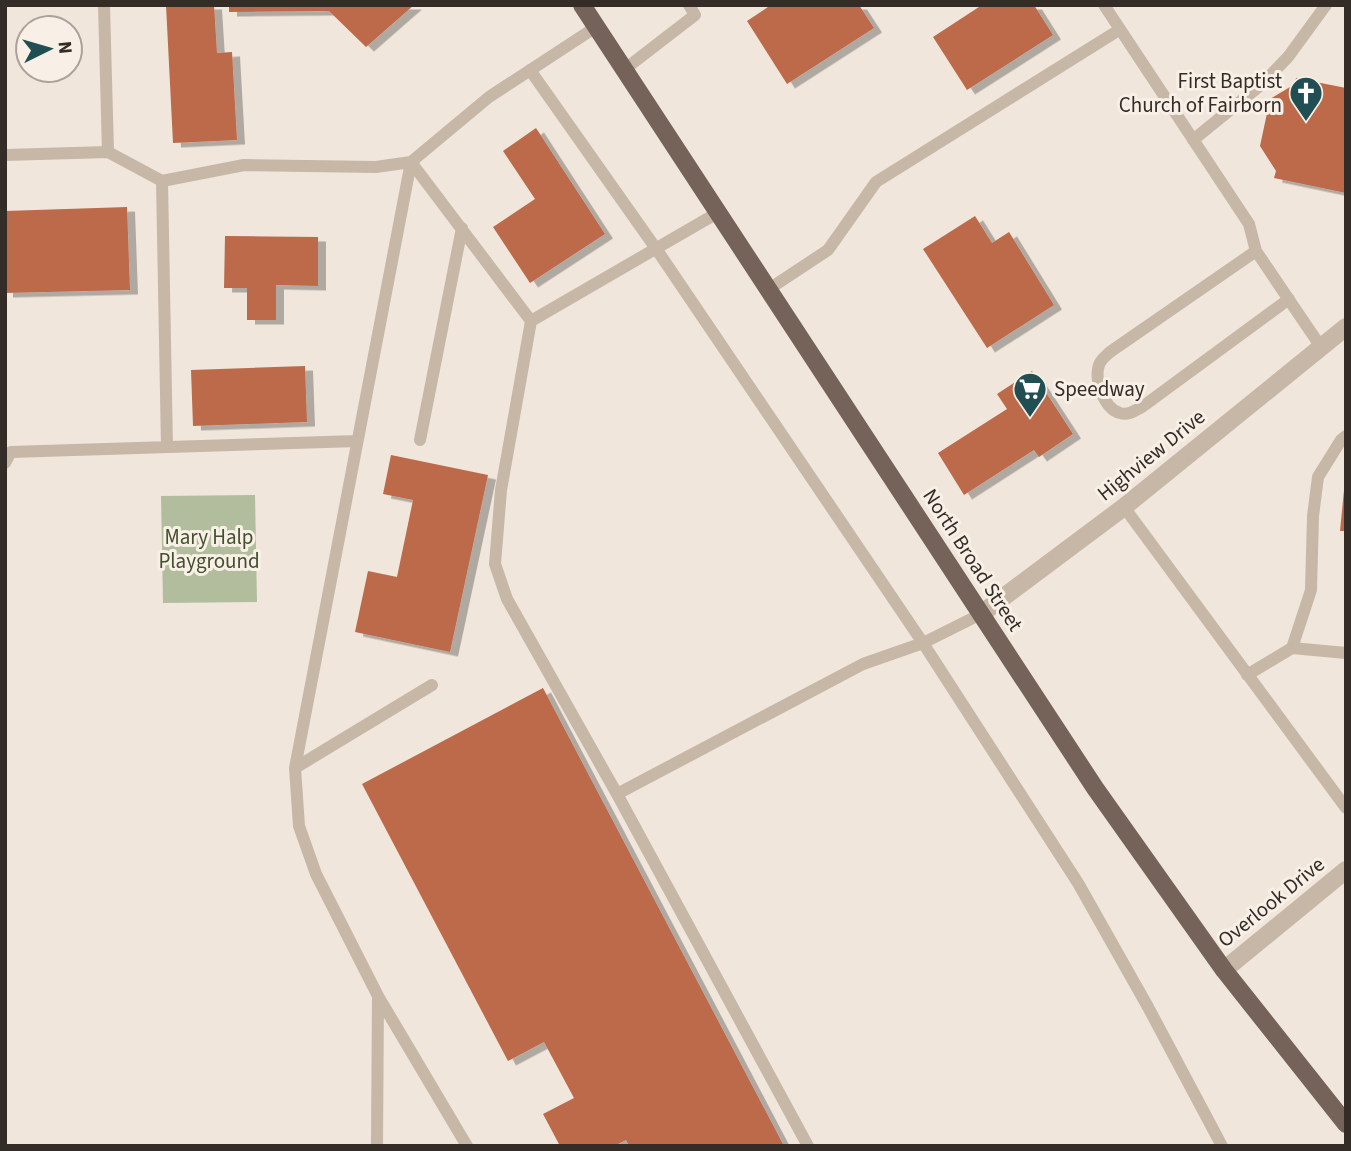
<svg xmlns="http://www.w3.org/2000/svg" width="1351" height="1151" font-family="'Source Sans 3',sans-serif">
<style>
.green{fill:#b1bd9c}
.building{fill:#bd6a4b;filter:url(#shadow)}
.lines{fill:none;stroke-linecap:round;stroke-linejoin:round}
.service{stroke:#c7b7a7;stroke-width:12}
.minor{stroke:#c7b7a7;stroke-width:18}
.primary{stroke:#756359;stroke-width:18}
.labels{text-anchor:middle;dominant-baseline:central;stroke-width:6;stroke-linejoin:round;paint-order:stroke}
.poi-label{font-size:21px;fill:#342c27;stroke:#f8f0e6;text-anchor:end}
.street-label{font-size:21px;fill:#342c27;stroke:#f8f0e6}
.park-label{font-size:21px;fill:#42502d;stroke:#f8f0e6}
</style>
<defs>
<filter id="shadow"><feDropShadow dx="8" dy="4.5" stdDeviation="0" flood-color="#0004"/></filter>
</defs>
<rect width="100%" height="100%" fill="#f0e6db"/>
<path class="green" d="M255,495L257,602L163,603L161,496Z"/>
<path class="building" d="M166,5H214L217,53L232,52L237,140L173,143Z
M229,5H414L366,47L329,11L229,12Z
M771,5H859L874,28L787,84L747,21Z
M982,5H1034L1053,35L967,90L933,37Z
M1296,78L1346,88V193L1274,178L1276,171L1260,146L1270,99L1295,84Z
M536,128L605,234L530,283L493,227L535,199L503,151Z
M127,207L130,290L5,293V211Z
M975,216L992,243L1009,232L1054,305L987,348L923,249Z
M225,236L318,237V286L276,285V320H247V288H224Z
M305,366L307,422L193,426L191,370Z
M1032,371L1073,434L1039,457L1034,450L964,495L938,453L1007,409L997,394Z
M391,455L488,475L450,652L355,632L368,571L397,577L413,500L383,494Z
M1344,490H1346V531H1340Z
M543,688L784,1146H629L626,1140L614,1146H560L543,1114L574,1098L544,1042L508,1061L362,784Z"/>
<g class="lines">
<path class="service" d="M1104,5L1249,224L1256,251
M625,69L695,15L689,5
M530,70L657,250L923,643L1078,883L1148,1007L1222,1146
M1193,140L1262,84L1288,57L1326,5
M108,152L162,181L167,447
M5,155L108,152L104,5
M162,181L244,165L376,167L411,162L531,321
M719,212L531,321L501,490L495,564L507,599L617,794L808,1146
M769,289L828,250L876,182L1119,30
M1289,299L1142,407C1136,410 1128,416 1120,413C1104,409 1094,379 1099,365C1101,359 1106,356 1110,352L1256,251L1321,347
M420,440L462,228
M5,463L11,452L357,441
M1124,507L1346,808
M1292,648L1311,590L1313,516L1318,477L1341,440L1346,436
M1247,675L1292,648L1346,653
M295,768L432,685
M617,794L863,664L923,643L981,614
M378,996L467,1146
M377,1146L378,996L316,874L299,826L295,768L411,162L489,97L596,27"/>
<path class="minor" d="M981,614L1124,507L1346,327
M1224,970L1346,870"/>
<path class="primary" d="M582,5L1095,788L1224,970L1346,1124"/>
</g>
<defs>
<symbol id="church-pin" viewBox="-11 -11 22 30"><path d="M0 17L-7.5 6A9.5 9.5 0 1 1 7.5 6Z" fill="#204e52" stroke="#f8f0e6"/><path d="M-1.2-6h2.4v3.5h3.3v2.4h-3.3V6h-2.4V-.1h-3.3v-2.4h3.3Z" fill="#fff"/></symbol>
<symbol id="supermarket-pin" viewBox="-11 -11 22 30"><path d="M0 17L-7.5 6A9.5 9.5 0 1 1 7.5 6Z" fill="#204e52" stroke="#f8f0e6"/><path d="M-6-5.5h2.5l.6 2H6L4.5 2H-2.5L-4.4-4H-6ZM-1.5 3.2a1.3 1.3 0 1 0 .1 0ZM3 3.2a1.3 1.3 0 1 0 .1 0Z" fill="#fff"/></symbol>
</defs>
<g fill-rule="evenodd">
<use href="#church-pin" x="1287" y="74" width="38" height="52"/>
<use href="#supermarket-pin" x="1011" y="370" width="38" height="52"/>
</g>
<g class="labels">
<g class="poi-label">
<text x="1282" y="81">First Baptist<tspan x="1282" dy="24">Church of Fairborn</tspan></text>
<text x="1054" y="389" text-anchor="start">Speedway</text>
</g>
<g class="street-label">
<text transform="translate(1151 455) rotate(-39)">Highview Drive</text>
<text transform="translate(973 560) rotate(57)">North Broad Street</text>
<text transform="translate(1271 902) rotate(-39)">Overlook Drive</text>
</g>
<g class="park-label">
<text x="209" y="537">Mary Halp<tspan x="209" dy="24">Playground</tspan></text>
</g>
</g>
<rect width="1351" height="1151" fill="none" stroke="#342c27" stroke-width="14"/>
<g transform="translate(49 49) rotate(85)"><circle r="33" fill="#f8f0e6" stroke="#aaa29a" stroke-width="2"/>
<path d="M0-5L12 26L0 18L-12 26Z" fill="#204e52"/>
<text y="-10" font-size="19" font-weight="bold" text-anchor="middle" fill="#342c27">N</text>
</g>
</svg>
